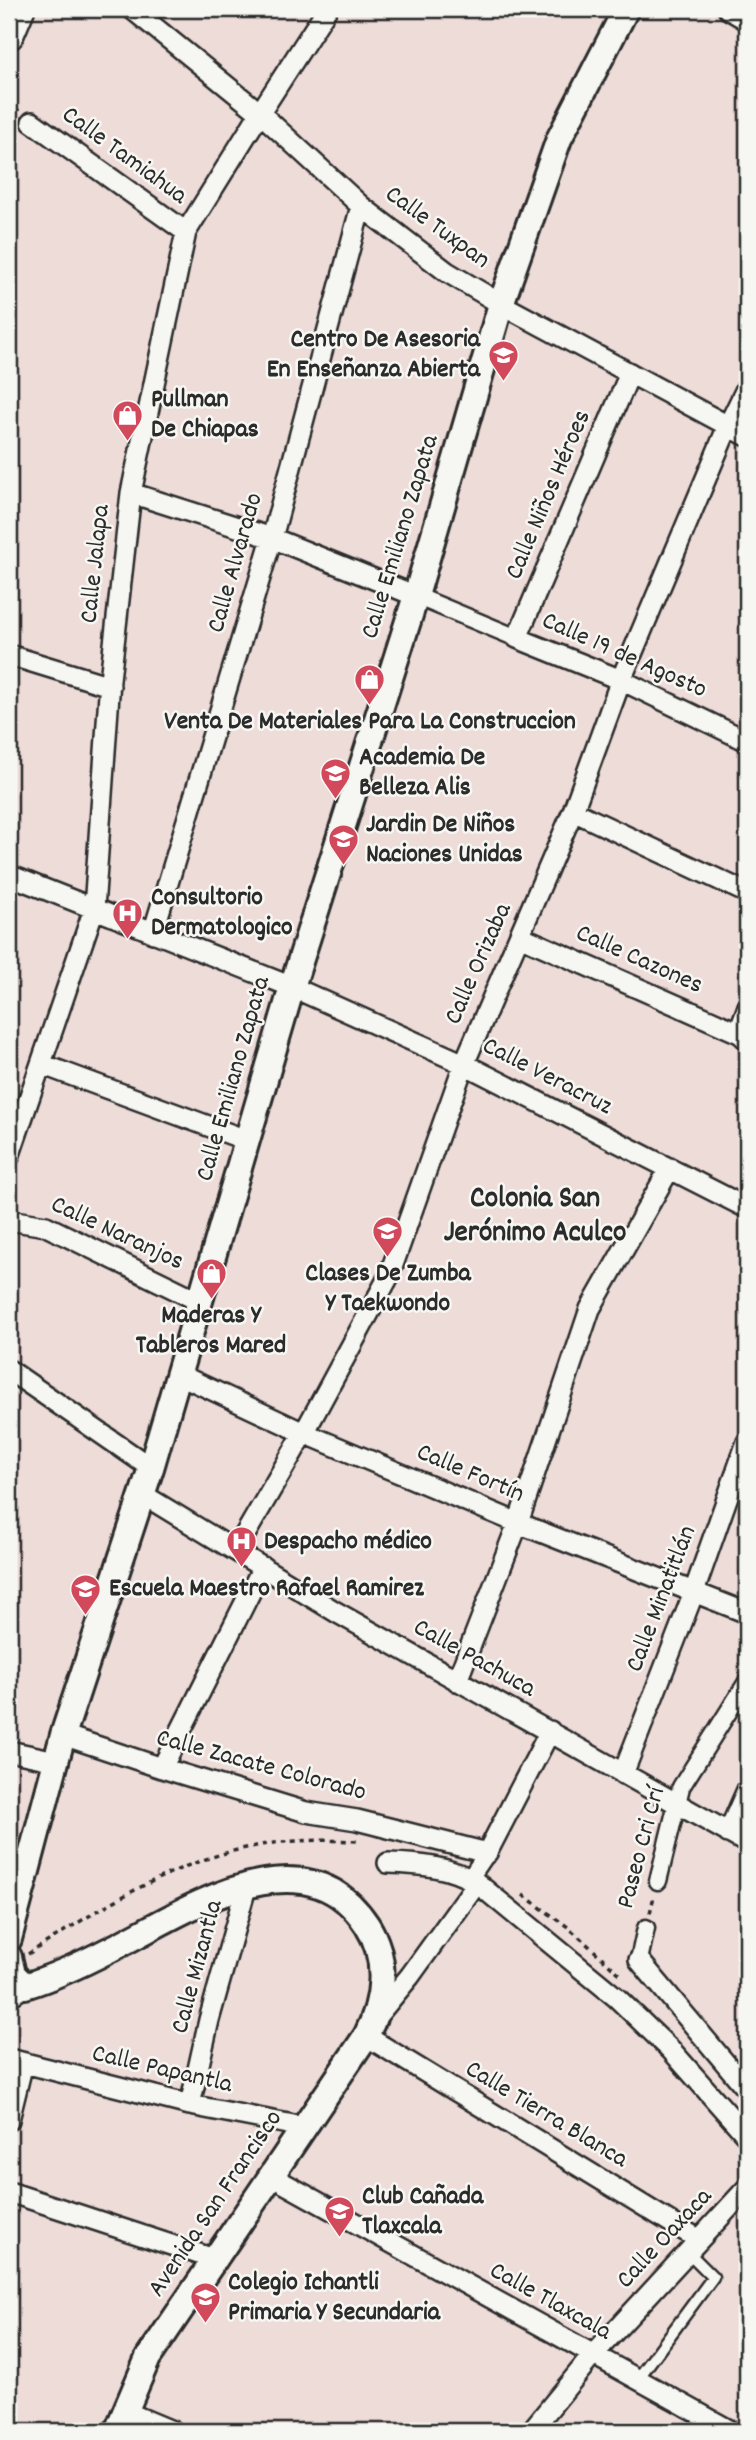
<svg xmlns="http://www.w3.org/2000/svg" width="756" height="2440" font-family="Dekko,sans-serif">
<style>
.lines{fill:none;stroke-linecap:round;stroke-linejoin:round}
.service-casing{stroke:#2b2b2b;stroke-width:15}
.pedestrian-casing{stroke:#2b2b2b;stroke-width:21}
.minor-casing{stroke:#2b2b2b;stroke-width:24}
.tertiary-casing{stroke:#2b2b2b;stroke-width:30}
.secondary-casing{stroke:#2b2b2b;stroke-width:33}
.path{stroke:#2b2b2b;stroke-width:3.5;stroke-dasharray:5 5;stroke-linecap:butt}
.service{stroke:#f6f6f2;stroke-width:10}
.pedestrian{stroke:#f6f6f2;stroke-width:16}
.minor{stroke:#f6f6f2;stroke-width:19}
.tertiary{stroke:#f6f6f2;stroke-width:24}
.secondary{stroke:#f6f6f2;stroke-width:28}
.labels{text-anchor:middle;dominant-baseline:central;stroke-width:5;stroke-linejoin:round;paint-order:stroke}
.street-label{font-size:26px;fill:#2b2b2b;stroke:#f6f6f2}
.poi-label{font-size:26px;font-weight:bold;fill:#2b2b2b;stroke:#f6f6f2;text-anchor:start}
.quarter-label{font-size:30px;font-weight:bold;fill:#2b2b2b;stroke:#f6f6f2}
</style>
<rect width="100%" height="100%" fill="#eedcd9"/>
<filter id="ink" filterUnits="userSpaceOnUse"><feTurbulence type="fractalNoise" baseFrequency=".0143" numOctaves="2"/><feDisplacementMap in="SourceGraphic" scale="14" xChannelSelector="R" yChannelSelector="G"/><feConvolveMatrix kernelMatrix="1 2 1 2 8 2 1 2 1" color-interpolation-filters="sRGB"/></filter>
<g filter="url(#ink)">
<g class="lines">
<defs>
<path id="service" d="M637,2380L713,2277L688,2252"/>
<path id="pedestrian" d="M416,596L517,638
M747,1005L737,1032L747,1042
M470,1878L487,1853
M658,1881L681,1787L747,1682
M639,1960L646,1928"/>
<path id="minor" d="M132,9L260,113L361,206L447,272L501,304L747,436
M728,9L747,20
M32,122L186,232
M630,373L517,638L621,680L747,741
M131,493L272,538L416,596
M9,655L110,686
M573,811L747,893
M9,875L292,987L464,1064L747,1208
M153,933L272,538L361,206
M520,936L737,1032
M41,1064L246,1140
M9,1157L94,909L110,680L131,493L186,232L260,113L327,9
M9,1220L46,1226L201,1302
M9,1370L151,1468
M178,1374L304,1433L518,1523L747,1613
M142,1494L336,1612L747,1843
M236,1550L304,1433L389,1276L464,1064L573,811L621,680L728,426L747,387
M457,1681L518,1523L590,1309L670,1168
M63,1735L162,1768L306,1812L357,1820L487,1853L550,1731
M9,1751L56,1761
M162,1768L263,1567
M623,1774L694,1592L747,1442
M728,1833L747,1790
M388,1863C419,1864 450,1866 477,1883L617,1998L671,2050L747,2136
M639,1960L747,2089
M9,1997L25,1986
M377,2016L410,1976L477,1883
M366,2036L698,2239
M9,2059L190,2105L304,2127
M190,2105L209,2020L247,1884
M9,2120L23,2063
M271,2176L731,2431
M9,2192L214,2259
M124,2411L172,2431
M531,2431L592,2356L747,2188"/>
<path id="tertiary" d="M9,1939L63,1735L151,1468L292,987L416,596L501,304L559,139L626,9
M9,1957L13,1974L25,1986C54,1977 82,1964 109,1950C182,1914 303,1827 367,1925C389,1959 384,2001 366,2036L148,2358L117,2431"/>
<path id="secondary" d="M9,35L20,9"/>
</defs>
<use href="#service" class="service-casing"/>
<use href="#pedestrian" class="pedestrian-casing"/>
<use href="#minor" class="minor-casing"/>
<use href="#tertiary" class="tertiary-casing"/>
<use href="#secondary" class="secondary-casing"/>
<path class="path" d="M9,102L19,111
M523,1895L568,1927L620,1974
M650,1913L654,1896
M28,1954C98,1910 169,1863 251,1847C286,1839 323,1840 358,1841"/>
<use href="#service" class="service"/>
<use href="#pedestrian" class="pedestrian"/>
<use href="#minor" class="minor"/>
<use href="#tertiary" class="tertiary"/>
<use href="#secondary" class="secondary"/>
</g>
</g>
<defs>
<symbol id="school-pin" viewBox="-11 -11 22 30"><path d="M0 17L-7.5 6A9.5 9.5 0 1 1 7.5 6Z" fill="#d1495b" stroke="#f6f6f2"/><path d="M0-5L7-2L0 1L-7-2ZM-4 1L0 2.5L4 1V4Q0 6-4 4Z" fill="#fff"/></symbol>
<symbol id="shop-pin" viewBox="-11 -11 22 30"><path d="M0 17L-7.5 6A9.5 9.5 0 1 1 7.5 6Z" fill="#d1495b" stroke="#f6f6f2"/><path d="M-5-2.5h2.3a2.7 3.5 0 0 1 5.4 0H5L5.5 6h-11ZM-1.5-2.5h3a1.5 2.3 0 0 0-3 0Z" fill="#fff"/></symbol>
<symbol id="university-pin" viewBox="-11 -11 22 30"><path d="M0 17L-7.5 6A9.5 9.5 0 1 1 7.5 6Z" fill="#d1495b" stroke="#f6f6f2"/><path d="M0-5L7-2L0 1L-7-2ZM-4 1L0 2.5L4 1V4Q0 6-4 4Z" fill="#fff"/></symbol>
<symbol id="hospital-pin" viewBox="-11 -11 22 30"><path d="M0 17L-7.5 6A9.5 9.5 0 1 1 7.5 6Z" fill="#d1495b" stroke="#f6f6f2"/><path d="M-5-5h3v3.5h4V-5h3V5h-3V1.5h-4V5h-3Z" fill="#fff"/></symbol>
</defs>
<g fill-rule="evenodd">
<use href="#school-pin" x="486" y="338" width="35" height="47"/>
<use href="#shop-pin" x="110" y="398" width="35" height="47"/>
<use href="#shop-pin" x="352" y="662" width="35" height="47"/>
<use href="#university-pin" x="318" y="756" width="35" height="47"/>
<use href="#school-pin" x="326" y="822" width="35" height="47"/>
<use href="#hospital-pin" x="110" y="896" width="35" height="47"/>
<use href="#school-pin" x="370" y="1214" width="35" height="47"/>
<use href="#shop-pin" x="194" y="1256" width="35" height="47"/>
<use href="#hospital-pin" x="224" y="1524" width="35" height="47"/>
<use href="#school-pin" x="68" y="1572" width="35" height="47"/>
<use href="#school-pin" x="322" y="2194" width="35" height="47"/>
<use href="#school-pin" x="188" y="2280" width="35" height="47"/>
</g>
<g class="labels">
<g class="street-label">
<text transform="translate(124 156) rotate(36)">Calle Tamiahua</text>
<text transform="translate(437 228) rotate(36)">Calle Tuxpan</text>
<text transform="translate(549 495) rotate(-67)">Calle Niños Héroes</text>
<text transform="translate(401 537) rotate(-73)">Calle Emiliano Zapata</text>
<text transform="translate(236 563) rotate(-74)">Calle Alvarado</text>
<text transform="translate(96 564) rotate(-84)">Calle Jalapa</text>
<text transform="translate(624 656) rotate(24)">Calle 19 de Agosto</text>
<text transform="translate(639 960) rotate(24)">Calle Cazones</text>
<text transform="translate(479 964) rotate(-66)">Calle Orizaba</text>
<text transform="translate(547 1077) rotate(27)">Calle Veracruz</text>
<text transform="translate(234 1079) rotate(-74)">Calle Emiliano Zapata</text>
<text transform="translate(117 1234) rotate(25)">Calle Naranjos</text>
<text transform="translate(470 1474) rotate(23)">Calle Fortín</text>
<text transform="translate(662 1599) rotate(-69)">Calle Minatitlán</text>
<text transform="translate(474 1659) rotate(29)">Calle Pachuca</text>
<text transform="translate(261 1766) rotate(15)">Calle Zacate Colorado</text>
<text transform="translate(642 1848) rotate(-75)">Paseo Cri Crí</text>
<text transform="translate(198 1967) rotate(-75)">Calle Mizantla</text>
<text transform="translate(162 2070) rotate(13)">Calle Papantla</text>
<text transform="translate(546 2115) rotate(31)">Calle Tierra Blanca</text>
<text transform="translate(216 2204) rotate(-56)">Avenida San Francisco</text>
<text transform="translate(665 2239) rotate(-47)">Calle Oaxaca</text>
<text transform="translate(550 2302) rotate(29)">Calle Tlaxcala</text>
</g>
<g class="poi-label">
<text x="480" y="340" text-anchor="end">Centro De Asesoria<tspan x="480" dy="30">En Enseñanza Abierta</tspan></text>
<text x="151" y="400">Pullman<tspan x="151" dy="30">De Chiapas</tspan></text>
<text x="370" y="722" text-anchor="middle">Venta De Materiales Para La Construccion</text>
<text x="359" y="758">Academia De<tspan x="359" dy="30">Belleza Alis</tspan></text>
<text x="366" y="825">Jardin De Niños<tspan x="366" dy="30">Naciones Unidas</tspan></text>
<text x="151" y="898">Consultorio<tspan x="151" dy="30">Dermatologico</tspan></text>
<text x="388" y="1274" text-anchor="middle">Clases De Zumba<tspan x="388" dy="30">Y Taekwondo</tspan></text>
<text x="211" y="1316" text-anchor="middle">Maderas Y<tspan x="211" dy="30">Tableros Mared</tspan></text>
<text x="264" y="1542">Despacho médico</text>
<text x="109" y="1589">Escuela Maestro Rafael Ramirez</text>
<text x="362" y="2197">Club Cañada<tspan x="362" dy="30">Tlaxcala</tspan></text>
<text x="228" y="2283">Colegio Ichantli<tspan x="228" dy="30">Primaria Y Secundaria</tspan></text>
</g>
<g class="quarter-label">
<text x="535" y="1200">Colonia San<tspan x="535" dy="34">Jerónimo Aculco</tspan></text>
</g>
</g>
<rect width="756" height="2440" fill="none" stroke="#f6f6f2" stroke-width="35"/>
<rect x="18" y="18" width="721" height="2405" fill="none" stroke="#2b2b2b" stroke-width="2.5" filter="url(#ink)"/>
</svg>
